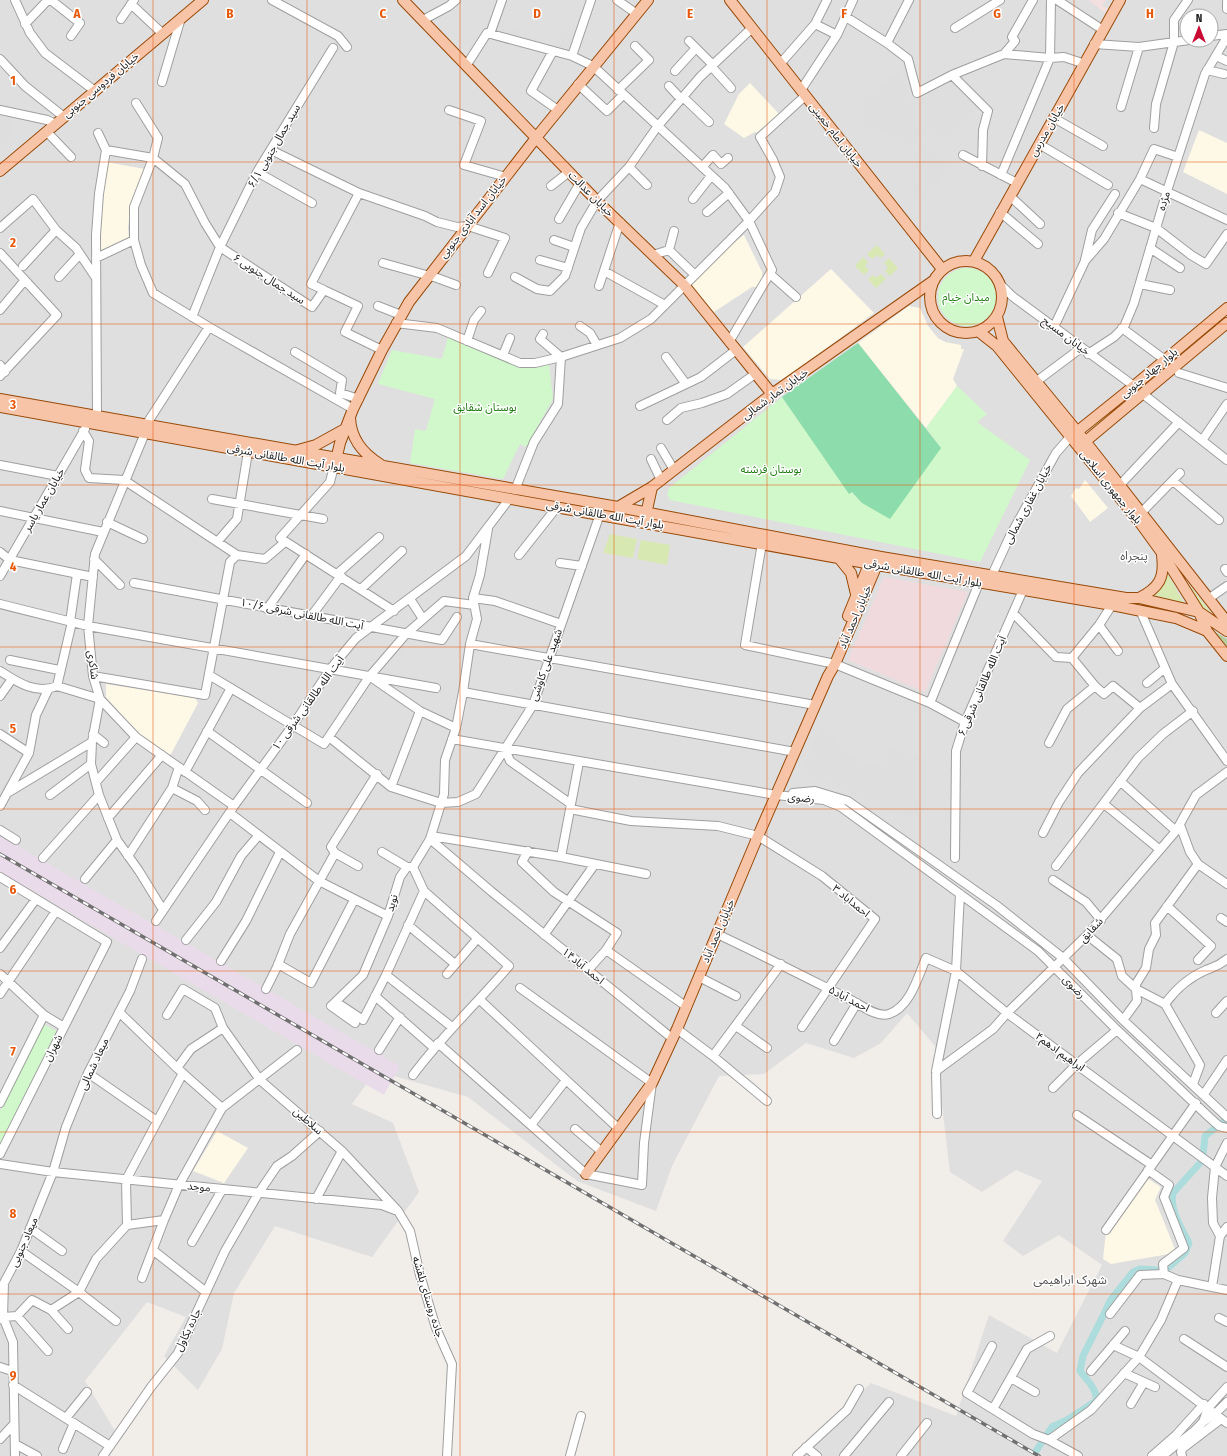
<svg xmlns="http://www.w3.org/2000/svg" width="1227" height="1456" font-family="'Fira Sans Condensed','Noto Sans Arabic',sans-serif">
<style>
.residential{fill:#e0dfdf;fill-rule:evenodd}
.commercial{fill:#f1dade}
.industrial{fill:#eadbea}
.education{fill:#fef9e6}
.military{fill:#f2dfde}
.grass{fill:#d8e8b2}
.forest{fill:#b7cea0}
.park{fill:#d0f8ca}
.pitch{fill:#8cdcac}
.parking{fill:#dedede}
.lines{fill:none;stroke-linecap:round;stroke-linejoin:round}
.canal{stroke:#acdcdc;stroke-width:7}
.minor-casing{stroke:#9f9f9f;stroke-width:10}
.major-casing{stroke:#984a08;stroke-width:12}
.minor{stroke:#fff;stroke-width:8}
.major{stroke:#f8c4a8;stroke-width:10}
.rail-casing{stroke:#707070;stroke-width:3.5}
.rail{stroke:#fff;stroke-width:2;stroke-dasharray:6;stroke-linecap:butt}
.grid{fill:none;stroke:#e8590c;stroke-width:1;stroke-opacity:0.55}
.labels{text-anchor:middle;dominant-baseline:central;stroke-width:3;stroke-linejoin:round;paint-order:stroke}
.street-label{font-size:11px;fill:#222;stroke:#fff}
.park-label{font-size:11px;fill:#207e12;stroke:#fff}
.neighbourhood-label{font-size:12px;fill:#555;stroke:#fff}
.grid-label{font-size:13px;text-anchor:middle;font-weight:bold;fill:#e8590c;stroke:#fff;stroke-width:3;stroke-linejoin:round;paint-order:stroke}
</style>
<rect width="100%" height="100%" fill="#f1ede9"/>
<path class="residential" d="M0,0H1227V1456H792L871,1383L956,1416L989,1315L1057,1353L1102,1265L1059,1235L1023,1256L1003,1241L1042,1181L1016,1170L982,1192L950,1172L935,1046L907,1013L881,1043L854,1058L806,1043L764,1074L719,1076L672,1166L656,1211L577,1181L468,1097L376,1071L352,1104L393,1123L419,1192L372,1257L275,1226L234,1293L222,1349L198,1390L164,1356L186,1317L147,1302L85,1381L115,1431L98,1456H0ZM1187,16H1211V40H1187Z"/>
<path class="commercial" d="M884,577L968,592L925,692L848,660Z"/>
<path class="industrial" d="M0,836L400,1066L384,1095L0,872Z"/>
<path class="education" d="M750,83L779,114L761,134L755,132L744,138L724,124L739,94Z
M1199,130L1227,143V194L1183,172Z
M106,162L145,169L130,210L128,228L129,240L98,254L99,223Z
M744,235L762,272L763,280L758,287H752L714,312L690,283L716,256Z
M831,269L874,313L783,380L770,379L743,347Z
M909,306L920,308L928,326L938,338L945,342L961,345V349H964L953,379L957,386L926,428L858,343Z
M1085,480L1108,508L1090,522L1071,496L1076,488L1079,489Z
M106,684L195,698L198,703L171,754L167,755L141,737L106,697Z
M217,1131L248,1148L224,1183L193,1171Z
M1145,1177L1161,1187L1155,1200L1175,1249L1169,1254L1111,1264L1103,1259L1106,1232Z"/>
<path class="military" d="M1089,0H1106L1102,5L1108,9L1105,13Z"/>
<path class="grass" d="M877,245L885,254L880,258L877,255L872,259L867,254Z
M863,257L868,262L865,266L869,270L864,275L855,266Z
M889,258L898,268L890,276L885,271L888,267L884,263Z
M881,274L886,279L876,288L868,279L873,275L876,278Z
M1227,314L1176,360L1092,430L1091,426Z
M610,534L637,539L633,558L603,553Z
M641,540L670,545L667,565L637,559Z
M1167,573L1184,603L1153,595L1158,590Z
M1188,583L1212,614L1211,616L1202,612L1186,584Z"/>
<path class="forest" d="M1210,629L1227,639V647H1226Z"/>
<path class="park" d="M938 297a29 29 0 1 1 58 0a29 29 0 1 1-58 0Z
M448,337L521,367L535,368L549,365L553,399L526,447L520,444L503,479L410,463L415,429L426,431L435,399L378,384L392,350L442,359Z
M957,386L987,414L977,422L1030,460L980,562L670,500L667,494L669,488L782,397L849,493L852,492L862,503L941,448L926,428Z
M43,1024L57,1031L0,1145V1111Z"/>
<path class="pitch" d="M858,343L941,448L890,519L862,503L852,492L849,494L782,397Z"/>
<path class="parking" d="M498,19L521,32L519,40L493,32Z
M561,30L573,35L567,53L554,49Z
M899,72L911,100L950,80L979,108L942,144L926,127L907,147L878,128L867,136L852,118L864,109L859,102Z
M0,115L13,117L14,127L7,146L4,144L0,147Z
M926,150L936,152L952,166L922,201L902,178Z
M822,725L832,733L834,741L846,747L848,755L866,766L883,761L888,754L885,747L922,758L926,800L910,818L881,809L827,781L800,772L804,767Z"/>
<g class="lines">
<path class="canal" d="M1203,1155L1205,1136L1227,1119
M1168,1268L1185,1253L1189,1243C1182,1229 1169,1209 1173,1193L1200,1163
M1036,1451L1052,1427L1067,1420L1096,1401C1098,1390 1086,1379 1080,1371L1083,1356L1103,1316L1110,1301L1125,1282L1133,1272L1140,1269L1159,1270"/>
<defs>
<path id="minor" d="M15,0L30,33L45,53L95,91
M51,0L80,23L71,36
M272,0L338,36L347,47
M617,0L637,14
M1057,0L1103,30
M1227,2V9
M131,4L163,34
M846,17L887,43L908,59L917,93L952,75L1004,54L1015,41L1012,37L1033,0
M121,19L134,0
M423,20L449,6L456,0
M25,24L48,0
M815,24L827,0
M955,28L1000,0
M490,34L502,0
M1211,36L1227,34
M689,41L713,65
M887,43L909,0
M1094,44L1139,47L1189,40
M553,51L531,91L558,110
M1004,54L1050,58L1064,57L1085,64
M572,56L591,0
M1216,56L1227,61
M0,59L25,86L64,117
M780,64L815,24L837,35
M466,66L487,33L572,56L593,66L725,188L749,221L772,270L729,342
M711,66L731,88
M1207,70L1224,74
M675,71L696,48
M952,75L988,111L983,130L982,166
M162,82L181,18
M578,84L607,111L623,95
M669,86L681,99
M618,90L649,60L635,46
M801,90L837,35L853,0
M683,97L709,122
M136,103L158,138L153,158L134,207V240L141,265L153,293L209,327L353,409
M1121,107L1139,47
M0,110L47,120L56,124
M449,110L481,121L464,165L506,177
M1054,118L1103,146
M1154,128L1156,104L1174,42V20L1188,0
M47,132L71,157
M1039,144L1108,185
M106,150L153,158L185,184L205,223L220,247L312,307L324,290L358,306L345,332L382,350
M271,150L359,193L425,216L437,222L457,227L468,226L505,238L488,273
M963,155L1017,183
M629,167L647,185
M702,167L713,155L721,164L728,158
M257,172L312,203
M1001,175L1050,58L1051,0
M1140,179L1227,220
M551,186L569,172
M1010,196L1040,224
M693,199L711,176
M707,212L729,193
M1000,212L1038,244
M1118,213L1156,228L1191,255L1206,264L1227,234
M559,219L580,183
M0,228L33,199L56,230L76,248L96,278
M554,240L574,247
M1150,248L1180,268
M669,250L674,231
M0,253L57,315L0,376
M653,255L669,250L695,275
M96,258L134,240
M540,260L568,268
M1085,260L1092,230L1115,194
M383,263L437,278L456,285
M23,266L56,230
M604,271L665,305
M770,274L796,297
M59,277L80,254
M515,277L537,289L550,291L565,276L581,228L597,201L629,167L657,127L700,77L752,28
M1000,284L1012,296L1134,386
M1140,284L1170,290
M599,286L620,222
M324,290L311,284L359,193
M378,306L401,315
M0,310L25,280
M192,317L220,247L257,172L333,48
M396,323L437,328L520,363H535L561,357L620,338L651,319L749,221L775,192L780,177L773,160L760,137L805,96
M580,326L590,333L597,345
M1054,327L1085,261L1104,239L1140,179L1154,149L1178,157
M1122,328L1165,360
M543,334L540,339L561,357
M467,341L474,320L481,311
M295,352L342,380L340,393L359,399
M1088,354L1114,337L1124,327L1134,303L1167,191L1205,74L1227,37
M503,355L510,338
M666,357L686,384
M0,365L5,372
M1179,373L1227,388
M1037,381L1081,348
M1143,394L1227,460
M640,406L701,377L736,350
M97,417L96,235L99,194L106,150L98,133
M667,420L681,408L702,403L727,394L755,374
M146,425L209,327
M83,431L89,441L85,470L89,478L124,480L237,555
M145,433L95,554L88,626L93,676L100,699L92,742L91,764L99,795L117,840L139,871L163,910
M1203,439L1227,404
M661,448L674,470
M651,459L661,480
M0,465L58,476
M334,466L330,482L280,538L394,611
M1173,481L1219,520
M1119,486L1179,422
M515,490L534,442L558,404L561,357
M212,499L323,519
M0,511L103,532
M1141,513L1180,473
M107,522L143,539
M218,541L237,519L248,452
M762,543L745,645L835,664L930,703L965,722
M0,552L10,560L93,577
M519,555L557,507
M94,559L120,585
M560,563L582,566
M1225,569L1227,572
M337,574L379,537
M992,575L1010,536L1056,453L1070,437
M0,576L85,429
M134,583L442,640L457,617
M361,589L402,551
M473,598L495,601L561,624
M410,599L423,619
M1208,599L1227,586
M0,604L88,626L436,688
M267,609L306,554
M1140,610L1172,684L1227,761
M1014,614L1056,657L1072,658
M312,615L341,576
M70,622L77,574
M1099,625L1118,651
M470,644L815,705
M1072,658L1099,625L1112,605
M10,660L59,670
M0,671C17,682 36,695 57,686L100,699L136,737L234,806
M209,675L324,744L369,677L406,634L444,601L474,605
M93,676L205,695L230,562L237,555L265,559L285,542
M372,678L420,711L456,728
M1147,683L1165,668
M57,686L72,622
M1095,686L1104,694L1113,686L1140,708
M463,692L795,752
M0,696L12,679
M930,703L979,583
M207,731L307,803
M0,734L29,753
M93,734L104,743
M329,737L391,787L441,803L458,802L476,794L533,705L600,514
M452,739L776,795L824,800L841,807L1038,951L1117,1030L1209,1117L1219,1126L1227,1128
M1049,743L1067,709L1095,686L1072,658
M505,749L510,761L571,804
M185,772L231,688
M1120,781L1176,831
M96,782L136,737
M391,787L420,711
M172,788L197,801L205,810
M9,792L92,742
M793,793L815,791L848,801L996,905L1063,958L1123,1020L1227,1117
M50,795L91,764
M1104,804L1159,849
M0,806L29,753L36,715L48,690
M570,809L631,821L718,826L758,836L822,876L875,919L802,1027
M230,813L319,881L388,916
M108,818L162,755
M1180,825L1190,852L1198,864L1155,923L1156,935L1149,949L1146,968L1136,984V989L1165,1004L1200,1065L1193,1084
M0,830L16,840
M1043,833L1059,802L1078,773L1140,708L1172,684
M431,836L561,857L646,874
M430,839L492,892L673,1039
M528,851L522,862L554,892L617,933L606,950L588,970
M382,852L407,867
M128,856L172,788L179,767
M561,857L579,762
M43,858L99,795
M955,858L956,751L965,722L1023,590
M1198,864L1227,884
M358,866L335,853L331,847L377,774
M1056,866L1138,758L1163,734L1193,711
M413,867L424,891L509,966C477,1003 442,1036 413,1075
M0,877L107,942L0,1154
M85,879L117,840
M1053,880L1086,902L1101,920
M960,894L956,971L1007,1013L1227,1176
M1167,906L1211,946L1198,960
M1221,918L1227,922
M156,921L234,806L293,725L331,668L356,638L466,556L510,498
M408,925L455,964
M717,934C762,955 807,978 853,1001C862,1006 878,1018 889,1014C910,1007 918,977 926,958L956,971L936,1071L937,1114
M544,935L595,864
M1087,935L1117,959L1122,976L1136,989L1137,1001L1123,1020
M186,940L216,902L241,856L258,836
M0,948L36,899
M606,950L687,1007
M221,961L246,921L280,852
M278,964L311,983L354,900
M0,974L44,1015L64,1027
M447,974L477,939
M386,975L452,1027
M699,977L736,996
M266,989L277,967L290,934L335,853
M0,994L56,911
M375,996L433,1047
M480,1000L619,1129
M336,1002L363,1020L386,975L424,891
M1165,1004C1175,990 1190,977 1206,970C1216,966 1217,967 1227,959
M1216,1013L1227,1001
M167,1015L183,989L215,1008L223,1028L260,1080L342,1151L398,1211L410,1231L420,1275L436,1328L452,1364L447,1456
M355,1023L331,1006L363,975L388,916L400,877L407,867H413L430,839L444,794L445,760L456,728L463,692L470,644L477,619L473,598L480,575L488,529
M736,1026L767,1048
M677,1029L713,1056L767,1101
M834,1041L857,1003
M438,1043L586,1174L642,1185L644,1143L652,1083L520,988
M379,1050L400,1017
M713,1056L781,964
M177,1068L191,1049L223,1028
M936,1071L993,1029L1007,1013L1087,935L1176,831L1196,795L1227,772
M88,1073L157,1121
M1053,1088L1077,1064L1117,1030
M1204,1094L1227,1060
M0,1103L44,1015
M222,1108L297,1050
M1077,1115L1152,1165
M531,1125L566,1080
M575,1129L602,1152
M0,1164L53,1172L382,1205L395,1210
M316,1199L342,1151
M127,1225L126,1180L183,1073
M30,1228L62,1251
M1106,1230L1196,1103
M1220,1236L1227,1227
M192,1242L222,1190
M21,1251L79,1292L116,1321
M154,1251L206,1292
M142,1278L164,1220
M1178,1280L1227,1290
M1212,1287L1220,1236L1213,1223L1212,1198L1215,1167L1227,1143
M51,1310L68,1329
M1110,1314L1140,1275L1164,1274
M17,1316L48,1351
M1219,1318L1227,1322
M0,1319L3,1317L17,1316L32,1300L51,1310L79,1292L96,1259L127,1225L164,1220L179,1185L222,1108L177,1068L119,1012
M1184,1339L1227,1367
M1113,1345L1139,1357L1227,1423
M992,1346L967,1393L1033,1434L1049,1440L1078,1456
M0,1367L12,1371
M1091,1371L1125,1331
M1124,1373L1155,1387
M1011,1378L1035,1392
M13,1385L110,1446
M1131,1404L1144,1382
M993,1409L1027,1349L1050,1336
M66,1418L87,1392
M1203,1422L1208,1408L1227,1387
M0,1439L14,1424
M1049,1440L1091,1410L1139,1357L1161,1320L1178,1280L1164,1274L1163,1264L1184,1248L1164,1197L1169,1185L1148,1170
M15,1444L37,1456
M806,1447L817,1456
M63,1449L74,1423
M15,1456L13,1342L3,1317L4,1283L21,1251L53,1172L66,1127L88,1073L130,991L142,959
M103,1456L151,1387L178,1353L225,1251L258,1194L277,1166L292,1156L320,1131
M570,1456L581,1416
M797,1456L847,1410L859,1389
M844,1456L889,1402
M901,1456L927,1423
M1152,1456L1176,1435L1204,1404
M1162,1456L1193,1432L1203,1422L1215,1414L1227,1402
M1182,1456L1181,1452L1183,1448L1221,1419"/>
<path id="major" d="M403,0L597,201L684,285L772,394
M730,0L942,269
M0,171L203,0
M930 297a36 36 0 1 1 72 0a36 36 0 1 1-72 0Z
M974,261L1120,0
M997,317L1003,341L1085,441L1227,622
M978,331L997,346L1141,524L1162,553L1199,612L1207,631L1227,656
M0,399L618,507L881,557L1126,598H1139L1199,612L1227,631
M0,407L877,565L1112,605L1176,618L1207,631
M350,418C351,439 362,453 380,464
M1073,435L1134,386L1227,308
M1080,446L1227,323
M298,450L316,445L345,429
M335,464L340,443L353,409L382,350L409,302L539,134L648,0
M618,507L652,487L772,394L933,281
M645,519L652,487
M838,557L851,573L856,594
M1139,598C1159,588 1165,578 1162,555
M848,616L872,557
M586,1174L652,1083L677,1029L758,836L828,676L835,664L879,560"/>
</defs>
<use href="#minor" class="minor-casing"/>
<use href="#major" class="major-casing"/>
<use href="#minor" class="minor"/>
<use href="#major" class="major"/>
<defs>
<path id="rail" d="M0,854L1039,1456"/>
</defs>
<use href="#rail" class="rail-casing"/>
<use href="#rail" class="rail"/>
</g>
<path class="grid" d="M153,0V1456M307,0V1456M460,0V1456M614,0V1456M767,0V1456M920,0V1456M1074,0V1456M0,162H1227M0,324H1227M0,485H1227M0,647H1227M0,809H1227M0,971H1227M0,1132H1227M0,1294H1227"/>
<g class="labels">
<g class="street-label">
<text transform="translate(101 85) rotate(-40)">خیابان فردوسی جنوبی</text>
<text transform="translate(1047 130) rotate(-60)">خیابان مدرس</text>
<text transform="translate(836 135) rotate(52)">خیابان امام خمینی</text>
<text transform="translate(274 146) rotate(-60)">سید جمال جنوبی ۶/۱</text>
<text transform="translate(591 194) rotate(45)">خیابان عدالت</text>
<text transform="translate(1164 201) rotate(-73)">مژده</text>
<text transform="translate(473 217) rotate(-52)">خیابان اسد آبادی جنوبی</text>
<text transform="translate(269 279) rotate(33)">سید جمال جنوبی ۶</text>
<text transform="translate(1066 336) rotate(37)">خیابان مسیح</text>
<text transform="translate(1149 373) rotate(-40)">بلوار جهاد جنوبی</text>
<text transform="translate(775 394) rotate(-36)">خیابان تمار شمالی</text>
<text transform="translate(286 458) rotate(10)">بلوار آیت الله طالقانی شرقی</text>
<text transform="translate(1111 487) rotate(51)">بلوار جمهوری اسلامی</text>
<text transform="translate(44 500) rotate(-60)">خیابان عمار یاسر</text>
<text transform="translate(1028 504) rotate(-62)">خیابان غفاری شمالی</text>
<text transform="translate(605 515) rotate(10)">بلوار آیت الله طالقانی شرقی</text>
<text transform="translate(923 573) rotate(10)">بلوار آیت الله طالقانی شرقی</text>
<text transform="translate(302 614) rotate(11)">آیت الله طالقانی شرقی ۱۰/۶</text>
<text transform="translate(855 617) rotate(-67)">خیابان احمد آباد</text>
<text transform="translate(93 665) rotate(82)">شاکری</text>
<text transform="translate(546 665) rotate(-70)">شهید علی کاوشی</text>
<text transform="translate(982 686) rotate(-67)">آیت الله طالقانی شرقی ۶</text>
<text transform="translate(308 703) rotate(-54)">آیت الله طالقانی شرقی ۱۰</text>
<text transform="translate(801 798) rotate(5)">رضوی</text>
<text transform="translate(851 901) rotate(39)">احمداباد ۳</text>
<text transform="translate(392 903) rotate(-74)">نوید</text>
<text transform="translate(1091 930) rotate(-47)">شقایق</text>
<text transform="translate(718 931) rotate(-67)">خیابان احمد آباد</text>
<text transform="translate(583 966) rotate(39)">احمد آباد۱۴</text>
<text transform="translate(1074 987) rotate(46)">رضوی</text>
<text transform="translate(849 999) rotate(27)">احمد آباد۵</text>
<text transform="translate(53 1048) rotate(-63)">شهران</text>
<text transform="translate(1060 1052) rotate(36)">ابراهیم ادهم۴</text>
<text transform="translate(94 1064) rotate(-65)">میعاد شمالی</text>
<text transform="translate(308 1121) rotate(41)">سلاطین</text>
<text transform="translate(199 1187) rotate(6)">موحد</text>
<text transform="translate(24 1242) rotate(-66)">میعاد جنوبی</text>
<text transform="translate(428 1297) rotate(73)">جاده روستای بلقشه</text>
<text transform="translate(188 1330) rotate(-64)">جاده بکاول</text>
</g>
<g class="park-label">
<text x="966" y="297">میدان خیام</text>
<text x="485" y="407">بوستان شقایق</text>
<text x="771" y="469">بوستان فرشته</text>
</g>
<g class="neighbourhood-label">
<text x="1134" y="556">پنجراه</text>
<text x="1070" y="1280">شهرک ابراهیمی</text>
</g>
</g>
<g class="grid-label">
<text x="77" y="18">A</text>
<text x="230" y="18">B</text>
<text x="383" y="18">C</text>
<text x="537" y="18">D</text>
<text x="690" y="18">E</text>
<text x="844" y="18">F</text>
<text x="997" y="18">G</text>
<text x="1150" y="18">H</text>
<text x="13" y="85">1</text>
<text x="13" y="247">2</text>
<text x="13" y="409">3</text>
<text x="13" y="571">4</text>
<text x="13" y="733">5</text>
<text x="13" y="894">6</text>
<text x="13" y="1056">7</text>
<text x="13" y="1218">8</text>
<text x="13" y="1380">9</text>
</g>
<g transform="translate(1199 28)"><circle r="19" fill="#ffffff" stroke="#a7a7a7"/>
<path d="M0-3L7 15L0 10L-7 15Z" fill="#c90a33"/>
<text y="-6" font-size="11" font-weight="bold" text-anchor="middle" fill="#222222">N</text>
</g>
</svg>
